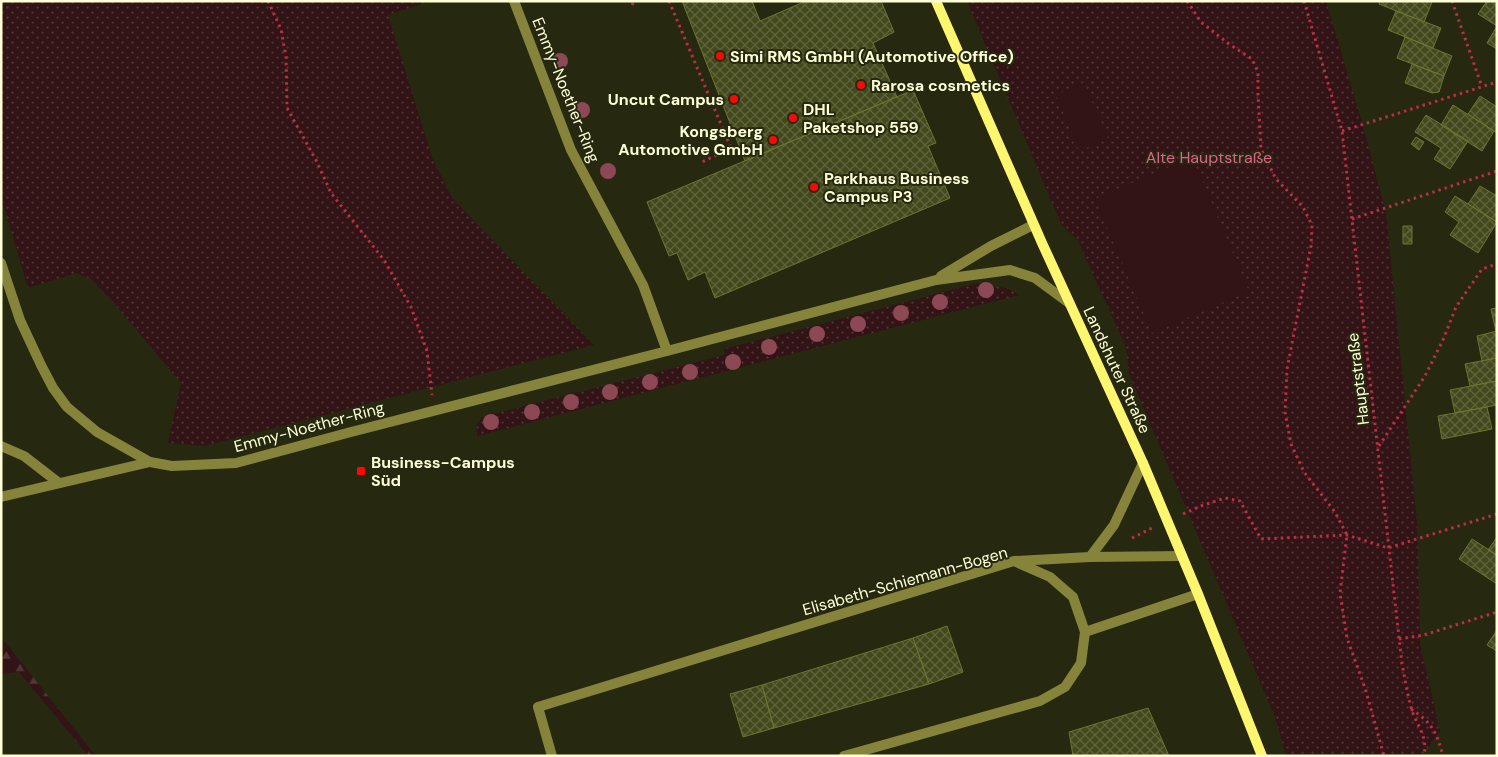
<svg xmlns="http://www.w3.org/2000/svg" width="1498" height="757" font-family="'DM Sans',sans-serif">
<style>
.green{fill:url(#green-dots)}
.forest{fill:url(#forest-firs)}
.pitch{fill:#321316}
.building{fill:url(#building-cross-hatch);stroke:#6c752e}
.lines{fill:none;stroke-linecap:round;stroke-linejoin:round}
.path{stroke:#b93044;stroke-width:3;stroke-dasharray:2.5 4;stroke-linecap:butt}
.lane{stroke:#86833b;stroke-width:10}
.street{stroke:#86833b;stroke-width:10}
.secondary{stroke:#fef66e;stroke-width:10}
.tree{fill:#8c4854}
.poi-dot{fill:#fe0804;stroke:#262810;stroke-width:2}
.labels{text-anchor:middle;dominant-baseline:central;stroke-width:4;stroke-linejoin:round;paint-order:stroke}
.poi-label{font-size:16px;font-weight:bold;fill:#feffd7;stroke:#262810;text-anchor:start}
.street-label{font-size:16px;fill:#feffd7;stroke:#262810}
.park-label{font-size:16px;fill:#e0628c;stroke:#262810}
</style>
<defs>
<pattern id="green-dots" width="8" height="8" patternUnits="userSpaceOnUse" patternTransform="scale(1.25)"><rect width="8" height="8" fill="#321316"/><path d="M2 2h.1M6 6h.1" fill="none" stroke="#513637" stroke-width="1.8" stroke-linecap="round"/></pattern>
<pattern id="forest-firs" width="22" height="20" patternUnits="userSpaceOnUse" patternTransform="scale(1.25)"><rect width="22" height="20" fill="#321316"/><path d="M5 1l3.5 6h-7zM16 11l3.5 6h-7z" fill="#513637"/></pattern>
<pattern id="building-cross-hatch" width="8" height="8" patternUnits="userSpaceOnUse" patternTransform="scale(1.25)"><rect width="8" height="8" fill="#43491c"/><path d="M0 0l8 8M0 8l8-8" fill="none" stroke="#5f643c"/></pattern>
</defs>
<rect width="100%" height="100%" fill="#262810"/>
<path class="green" d="M1,1H431L388,15L432,157L452,198L594,345L205,446L168,443L181,383L114,303L91,279L76,273L28,288L1,197Z
M967,1H1326L1365,133L1386,213L1417,522L1420,644L1440,731L1422,756H1286L1275,717L1129,374L1126,347L1078,241L1061,224Z
M978,283L981,289C997,286 1006,285 1019,295L477,436V424L482,417L724,355V349Z"/>
<path class="forest" d="M1,637L96,756H89L86,753L19,672L1,674Z"/>
<path class="pitch" d="M1084,83L1108,139L1079,151L1056,95Z
M1192,157L1249,291L1152,333L1095,199Z"/>
<path class="building" d="M682,1H752L760,21L806,1H881L894,32L873,43L897,97L745,161Z
M1380,1H1429L1432,2L1424,22L1379,4Z
M1487,1H1497V26L1478,14Z
M1396,11L1441,28L1433,48L1388,30Z
M1497,26V49L1487,43Z
M1405,37L1452,56L1444,76L1397,58Z
M1412,64L1444,76L1439,92L1432,93L1405,83Z
M913,90L936,143L928,146L950,198L715,298L705,272L688,280L677,253L669,256L647,202Z
M1480,96L1497,107V133L1468,114Z
M1453,105L1494,131L1482,151L1441,125Z
M1426,115L1468,141L1450,169L1434,159L1441,148L1415,132Z
M1416,137L1424,142L1419,150L1411,144Z
M1480,186L1497,196V222L1468,204Z
M1455,196L1497,222L1478,253L1450,235L1459,222L1445,212Z
M1403,226H1412V244H1403Z
M1497,308V331L1496,332L1491,309Z
M1497,331V358L1482,361L1477,336Z
M1497,358V381L1470,386L1465,364Z
M1497,381V405L1455,413L1450,390Z
M1487,407L1492,429L1442,439L1438,416Z
M1497,537V555L1488,550Z
M1472,539L1497,555V584L1459,559Z
M947,626L963,672L929,684L913,638Z
M1497,630V651L1487,645Z
M913,638L929,684L774,728L762,685Z
M762,685L774,728L743,737L730,694Z
M1148,708L1169,756H1073L1069,732Z"/>
<g class="lines">
<path class="path" d="M268,1L281,29L286,57L287,108L317,162L331,193L384,260L411,307L427,351L432,395
M669,1L731,148L702,162
M1187,1L1201,22L1229,44L1252,59L1258,72V95L1261,149L1276,179L1303,207L1312,225L1311,246L1287,369L1285,412L1291,444L1304,472L1335,512L1347,535L1340,593L1347,638L1365,688L1384,756
M1304,1L1342,131L1402,664C1405,678 1407,693 1411,707C1416,726 1428,734 1424,756
M1452,1L1482,87
M632,5L634,1
M1342,131L1497,82
M1352,219L1497,171
M1379,446L1425,376L1443,340L1456,307L1482,269L1497,264
M1183,514L1201,506L1225,498L1240,501L1261,539L1347,535L1388,548L1497,514
M1132,538L1154,527
M1399,639L1424,635L1497,612
M1411,709C1431,722 1437,732 1443,756"/>
<path class="lane" d="M1,446L24,456L59,483
M1,497L150,462
M1090,557L1114,525L1143,463
M1085,632L1198,594
M538,707L1014,561L1090,557L1182,556
M844,756L1040,701L1065,687L1081,663L1085,632L1073,597L1050,577L1016,562"/>
<path class="street" d="M514,1L571,150L643,285L667,351
M1,263L20,320L41,365L53,388L67,407L97,432L150,462L172,466L236,463L351,432L667,351L936,280L1010,270L1035,278L1069,303
M941,276L991,246L1033,225
M538,707L552,756"/>
<path class="secondary" d="M936,1L1042,243L1143,463L1198,594L1262,756"/>
</g>
<g class="tree">
<circle cx="560" cy="61" r="8"/>
<circle cx="582" cy="110" r="8"/>
<circle cx="608" cy="171" r="8"/>
<circle cx="986" cy="290" r="8"/>
<circle cx="940" cy="302" r="8"/>
<circle cx="901" cy="313" r="8"/>
<circle cx="858" cy="324" r="8"/>
<circle cx="817" cy="334" r="8"/>
<circle cx="769" cy="347" r="8"/>
<circle cx="733" cy="362" r="8"/>
<circle cx="690" cy="372" r="8"/>
<circle cx="650" cy="382" r="8"/>
<circle cx="610" cy="392" r="8"/>
<circle cx="571" cy="402" r="8"/>
<circle cx="532" cy="412" r="8"/>
<circle cx="491" cy="422" r="8"/>
</g>
<g class="poi-dot">
<circle cx="720" cy="56" r="5"/>
<circle cx="861" cy="85" r="5"/>
<circle cx="734" cy="99" r="5"/>
<circle cx="793" cy="118" r="5"/>
<circle cx="773" cy="140" r="5"/>
<circle cx="814" cy="187" r="5"/>
<rect x="356" y="466" width="10" height="10" rx="2.5"/>
</g>
<g class="labels">
<g class="poi-label">
<text x="730" y="56">Simi RMS GmbH (Automotive Office)</text>
<text x="871" y="85">Rarosa cosmetics</text>
<text x="724" y="99" text-anchor="end">Uncut Campus</text>
<text x="803" y="109">DHL<tspan x="803" dy="18">Paketshop 559</tspan></text>
<text x="763" y="131" text-anchor="end">Kongsberg<tspan x="763" dy="18">Automotive GmbH</tspan></text>
<text x="824" y="178">Parkhaus Business<tspan x="824" dy="18">Campus P3</tspan></text>
<text x="371" y="462">Business-Campus<tspan x="371" dy="18">Süd</tspan></text>
</g>
<g class="street-label">
<text transform="translate(566 90) rotate(68)">Emmy-Noether-Ring</text>
<text transform="translate(1117 370) rotate(65)">Landshuter Straße</text>
<text transform="translate(1358 379) rotate(-97)">Hauptstraße</text>
<text transform="translate(309 427) rotate(-15)">Emmy-Noether-Ring</text>
<text transform="translate(905 581) rotate(-16)">Elisabeth-Schiemann-Bogen</text>
</g>
<g class="park-label">
<text x="1209" y="157">Alte Hauptstraße</text>
</g>
</g>
<rect width="1498" height="757" fill="none" stroke="#feffd7" stroke-width="5"/>
</svg>
